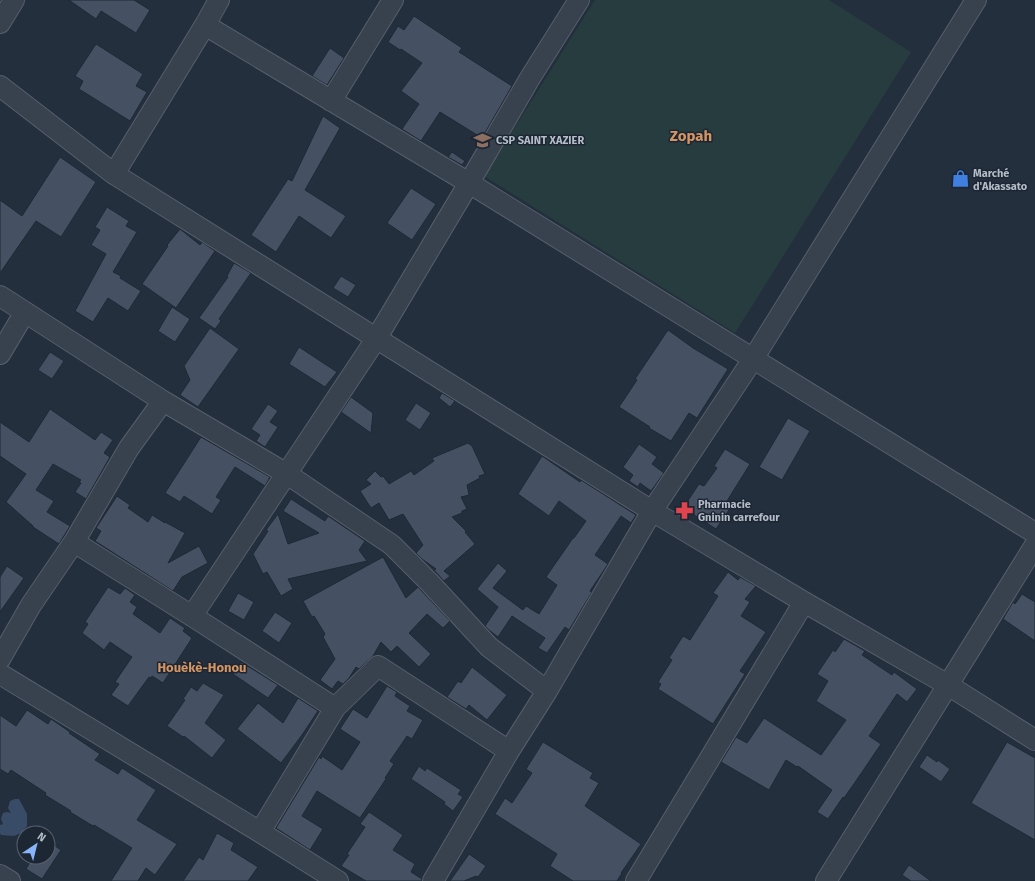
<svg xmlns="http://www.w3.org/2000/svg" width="1035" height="881" font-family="'Fira Sans',sans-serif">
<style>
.green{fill:#263c3f}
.water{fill:#394c67}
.building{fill:#455162;stroke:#1f2835}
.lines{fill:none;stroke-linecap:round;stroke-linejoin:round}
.minor-casing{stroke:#565f6c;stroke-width:22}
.minor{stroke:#38414e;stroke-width:20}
.labels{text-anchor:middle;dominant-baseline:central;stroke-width:3;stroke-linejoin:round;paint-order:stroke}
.poi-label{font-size:11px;font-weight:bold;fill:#b4bcc9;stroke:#1d2633;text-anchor:start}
.quarter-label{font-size:13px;font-weight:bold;fill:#d59563;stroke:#1d2633}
.district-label{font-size:15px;font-weight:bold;fill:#d59563;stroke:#1d2633}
</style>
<rect width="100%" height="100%" fill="#242f3e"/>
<path class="green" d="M595,0H829L911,52L735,333L484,176Z"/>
<path class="water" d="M15,799H19L27,814V826L21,833L14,836L1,835L0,833V825L3,824L1,819L3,813L7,812L11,813L8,808L10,801Z"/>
<path class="building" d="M69,0H134L150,10L136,33L101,11L96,19Z
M414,16L462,48L459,52L512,86L482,138L440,112L421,141L402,129L419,104L401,91L422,63L401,49L400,50L388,42L398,26L404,30Z
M96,44L143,74L136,86L147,92L130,121L79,89L83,81L75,76Z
M330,48L344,58L327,85L312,76Z
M323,116L340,128L305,190L346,216L331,238L299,216L276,252L251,235L288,179L292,181Z
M452,152L465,161L462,165L448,157Z
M60,157L96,182L61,237L36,221L0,273V200L22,216Z
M411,188L436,204L412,240L387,223Z
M107,207L129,221L126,226L137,232L113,272L121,276L120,278L141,291L128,311L108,298L93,322L75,311L106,254L91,245L100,230L95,227Z
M180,229L200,245L202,242L215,251L176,308L142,284L168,246L167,245Z
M234,263L251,273L219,319L221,321L215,329L199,318L228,277L227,276Z
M341,276L356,285L348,297L333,288Z
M172,307L190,319L175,342L158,331Z
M210,328L239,349L198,407L180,395L190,380L184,366Z
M668,330L693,348L728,369L697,418L689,413L671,441L649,428L650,427L619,407L637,380L635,379Z
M299,347L337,372L325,387L289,364Z
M50,352L64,361L52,379L38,370Z
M442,393L455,401L450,407L439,398Z
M351,397L373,413L371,433L341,412Z
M416,403L431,413L420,430L405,420Z
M268,404L278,411L270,422L278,427L265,447L256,441L260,435L251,429Z
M50,409L95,440L101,432L113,440L104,453L110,457L86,499L75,492L81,483L79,482L81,480L53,464L36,490L54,501L47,512L70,526L59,544L33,527V526L6,502L26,474L0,456V422L29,442Z
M788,418L810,431L782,480L759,467Z
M201,437L270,477L265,486L235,467L216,497L221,500L212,514L184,496L180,502L165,493Z
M468,443L472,446L485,474L479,476L480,478L467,485L469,495L461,497L467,509L462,511V513L452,517L466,531L465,532L475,544L444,571L450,576L444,581L434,570L436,569L422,559L416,553L423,545L403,514L389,520L379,503L371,508L360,491L371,484L366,480L375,471L381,477L383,476L389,484L411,471L414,475L434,461L432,458Z
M639,444L657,457L652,464L664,473L651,491L640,483L638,487L629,481L633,475L623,467Z
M725,449L750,464L727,501L733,504L716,529L683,508L699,484L704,486L717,468L714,466Z
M542,456L580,482L581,480L636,515L631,523L621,516L595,555L608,564L590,591L592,592L569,630L565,627L547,653L538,648L545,638L512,616L498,637L489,630L485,626L498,607L477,589L498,563L507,571L493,588L523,610L526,606L539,614L557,585L546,577L573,538H574L586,521L559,501L549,516L518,494Z
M117,496L130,505L128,508L148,522L152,515L165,523V522L185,533L168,563L199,546L208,563L182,577L173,591L95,541L101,531L96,528Z
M291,499L325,521L328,516L365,541L359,550L367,561L288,579L293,589L281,596L267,572L263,574L253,554L268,531L266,530L278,514L288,544L319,533L283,511Z
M383,557L406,598L418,587L450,621L443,628L427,614L409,633L431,654L419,667L397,646L391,652L381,642L373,656L359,669L356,667L349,678L343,684L338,681L332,689L320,680L335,659L323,637L325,634L314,616L312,617L303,601Z
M7,566L24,578L0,612V577Z
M728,572L738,580L740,577L756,586L745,599L750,602L741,616L766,632L740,671L745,674L713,724L658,689L661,684L658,682L672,660L669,658L683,636L690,640L718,596L713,593Z
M108,587L120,594L125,588L135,595L130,602L137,607L133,614L160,633L170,618L185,628L183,631L192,638L163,683L152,676L151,678L149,677L128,706L111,695L119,684L115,682L132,657L113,644L110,642L104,650L82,633L88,624L85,622Z
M238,593L254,602L244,620L228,611Z
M1022,594L1035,602V641L1003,619L1013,602L1015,604Z
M275,612L292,623L279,643L262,631Z
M844,639L865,651L862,655L892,675L894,672L917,689L907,702L897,694L869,736L881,744L858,778L844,798L843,797L828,819L817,812L832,790L798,766L797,767L786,760L769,790L721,762L736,737L747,743L764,718L821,755L846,720L816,701L828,681L817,674L833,650L835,652Z
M241,662L278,685L268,698L233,674Z
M472,667L507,695L487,720L469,705L466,709L447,697L458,681L461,683Z
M203,683L224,695L205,723L226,740L212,758L184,736L183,737L167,726L185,700L183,699L191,687L197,691Z
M387,686L397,692L395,696L410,706L407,711L423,720L412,739L407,736L390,761L394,764L385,778L386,779L360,818L317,791L302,816L323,829L310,850L276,828L319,757L321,759L322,756L342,770L360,742L340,729L353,709L367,718Z
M298,698L318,711L302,735L281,763L237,729L258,703L283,723Z
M27,710L48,724L51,719L70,732L69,733L100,754L95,760L118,774L122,768L156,790L137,820L177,844L155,875L146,868L138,881H111L132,848L94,825L93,826L70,812L71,811L45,795L46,793L11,770L8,774L0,769V715L16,726Z
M543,742L593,773L590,778L599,783L585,806L641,844L621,873H622L617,881H573L550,866L557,854L495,814L505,798L512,803L532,773L526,769Z
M1007,742L1035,758V840L971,803Z
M927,755L937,762L938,760L950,769L941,782L919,767Z
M419,766L425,771L427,768L461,790L458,794L463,797L453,811L444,804L445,802L411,779Z
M369,812L403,835L393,850L415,864L411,872L422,879V881H366L341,866L349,855L347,854L365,827L360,824Z
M217,833L234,843L231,850L258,867L248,881H183L199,857L203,860Z
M48,841L61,850L42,879L26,869L33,857H48Z
M469,854L486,866L478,877L476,876L464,881H450Z
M909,865L931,881H911L902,875Z"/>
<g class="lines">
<defs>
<path id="minor" d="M0,23L14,0
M205,25L469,183L1035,533
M0,86L114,174L652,511L804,602L948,685L1035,740
M331,101L393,0
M114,174L205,25L219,0
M0,296L163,401L287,474L392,545L430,583L489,647L547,691
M0,354L25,312
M74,542L192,616L335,708
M192,616L376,339L469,183L530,78L579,0
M0,659L31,605L74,542L129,448L163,401
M0,674L260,832L338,881
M260,832L335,708L378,666L509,751
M0,875L10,881
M433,881L509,751L547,691L652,511L753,359L976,0
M636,881L804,602
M826,881L1035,545"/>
</defs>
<use href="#minor" class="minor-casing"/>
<use href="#minor" class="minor"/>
</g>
<defs>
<symbol id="school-bare" viewBox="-9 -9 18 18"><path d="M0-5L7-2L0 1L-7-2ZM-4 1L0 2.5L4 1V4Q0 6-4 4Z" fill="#8d6e63" stroke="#1d2633" stroke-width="2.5" paint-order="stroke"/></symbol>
<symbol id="shop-bare" viewBox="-9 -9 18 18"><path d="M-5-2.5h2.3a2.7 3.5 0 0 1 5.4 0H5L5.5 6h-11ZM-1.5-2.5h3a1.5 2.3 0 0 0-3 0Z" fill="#3f7fe0" stroke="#1d2633" stroke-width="2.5" paint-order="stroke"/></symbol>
<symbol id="pharmacy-bare" viewBox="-9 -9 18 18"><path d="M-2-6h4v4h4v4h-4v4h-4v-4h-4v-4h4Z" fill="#e0444e" stroke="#1d2633" stroke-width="2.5" paint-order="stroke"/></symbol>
</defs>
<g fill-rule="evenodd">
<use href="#school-bare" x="470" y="128" width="25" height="25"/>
<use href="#shop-bare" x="948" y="166" width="25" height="25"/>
<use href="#pharmacy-bare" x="672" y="498" width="25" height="25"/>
</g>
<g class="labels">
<g class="poi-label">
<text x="496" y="140">CSP SAINT XAZIER</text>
<text x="973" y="173">Marché<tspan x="973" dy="13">d'Akassato</tspan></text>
<text x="698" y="504">Pharmacie<tspan x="698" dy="13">Gninin carrefour</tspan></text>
</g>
<g class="quarter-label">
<text x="202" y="667">Houèkè-Honou</text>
</g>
<g class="district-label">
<text x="691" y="136">Zopah</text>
</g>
</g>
<g transform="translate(36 845) rotate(35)"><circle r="19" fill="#1d2633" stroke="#59626f"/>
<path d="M0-3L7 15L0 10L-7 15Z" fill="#8ab4f8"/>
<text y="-6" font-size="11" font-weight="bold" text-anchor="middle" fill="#b4bcc9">N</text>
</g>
</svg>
